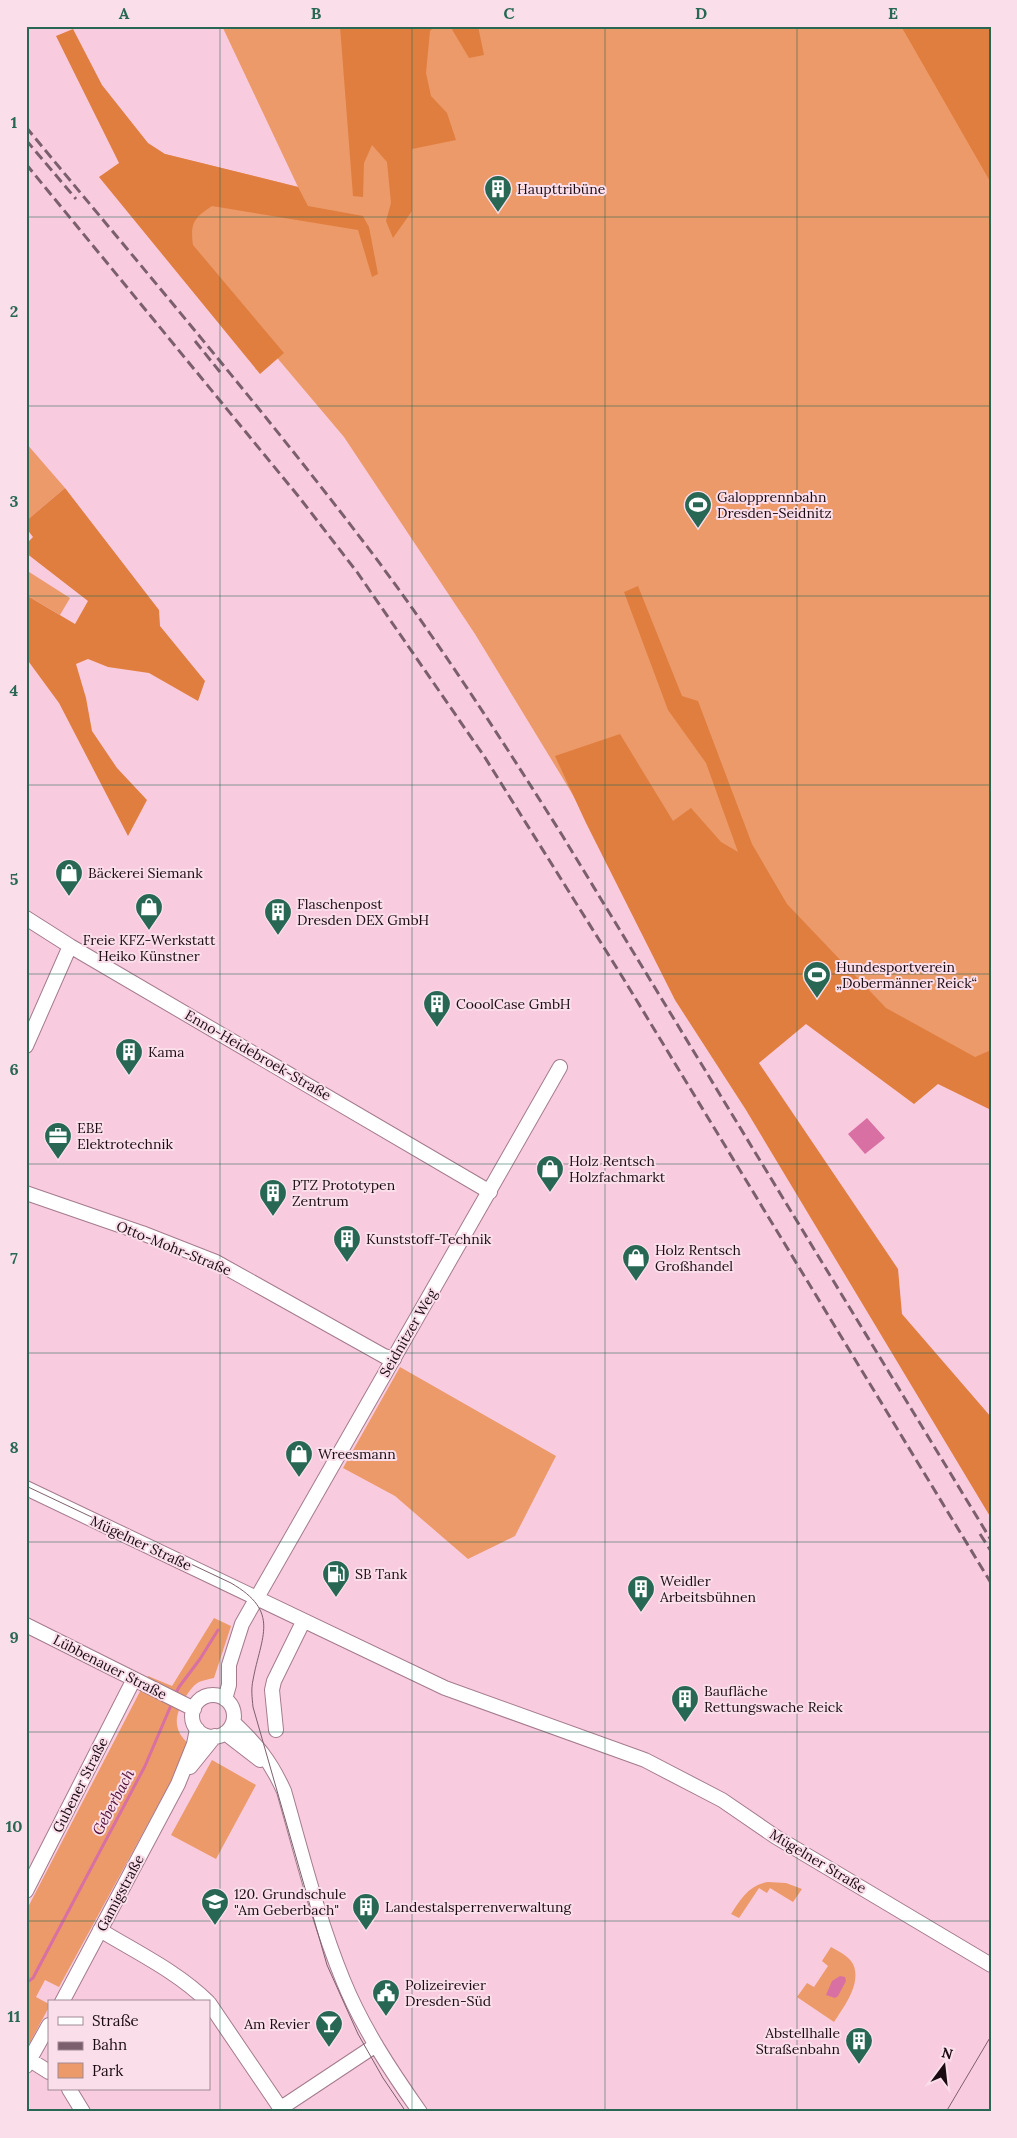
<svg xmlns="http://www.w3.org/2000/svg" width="1017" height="2138" font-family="Lora,serif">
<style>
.green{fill:#ec9a69}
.forest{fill:#e07e3f}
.water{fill:#d970a4}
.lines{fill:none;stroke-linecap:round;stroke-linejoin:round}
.stream{stroke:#d970a4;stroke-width:3}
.minor-casing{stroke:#a47b8d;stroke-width:16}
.minor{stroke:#fff;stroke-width:14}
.tram{stroke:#7c5f6c;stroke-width:1}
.rail{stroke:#7c5f6c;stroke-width:3;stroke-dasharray:10 5;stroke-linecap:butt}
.grid{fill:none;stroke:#276754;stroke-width:1;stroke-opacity:0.55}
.labels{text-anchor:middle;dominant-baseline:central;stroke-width:4;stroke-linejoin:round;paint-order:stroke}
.poi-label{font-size:14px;fill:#1a0b12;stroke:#fadeea;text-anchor:start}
.street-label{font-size:14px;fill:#1a0b12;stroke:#fadeea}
.water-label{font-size:15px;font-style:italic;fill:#510f35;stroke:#fadeea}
.neatline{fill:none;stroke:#276754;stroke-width:2}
.grid-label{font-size:16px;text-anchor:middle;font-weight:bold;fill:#276754}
</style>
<rect width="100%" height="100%" fill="#f9cbdf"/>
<path class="green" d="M222,26H991V1086L576,800L475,634L344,437L176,238L165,154L298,187Z
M26,443L65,488L26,521Z
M26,570L70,598L60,615L26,595Z
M400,1367L556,1456L515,1536L468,1559L395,1496L343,1468Z
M214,1618L231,1626L214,1678C209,1679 204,1680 199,1682C193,1685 187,1694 184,1700C174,1717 173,1731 190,1745L171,1789L168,1787L59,1987L45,1980L36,1997L49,2004V2007L26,2050V1911L148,1676L172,1686Z
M212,1760L256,1785L216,1859L171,1835Z
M768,1882L786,1883L802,1889L793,1902L770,1888L767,1893L759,1888L739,1918L731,1914C741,1899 749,1885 768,1882Z
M831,1947C838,1951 849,1956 853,1964C862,1983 844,2007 834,2022L797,1997L807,1983L814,1987L828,1966L822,1961Z"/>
<path class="forest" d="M340,26H435L430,31L426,73L431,96L447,113L456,140L412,149V211L393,238L386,221L391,203L387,162L372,145L364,163L363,197L353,196Z
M450,26H478L484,55L469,58Z
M901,26H991V183Z
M73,29L102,85L148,143L165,154L298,187L308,206L363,216L369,227L378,274L372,277L358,230L212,206C194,218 190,223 193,245L284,353L260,374L99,177L119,163L56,36Z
M65,488L159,610L160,626L205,681L198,701L149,673L108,667L88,659L76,664L86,698L92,731L117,768L147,800L128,836L59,703L26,658V595L75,624L88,601L26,553V544L33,537L26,528V521Z
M638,586L682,696L698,701L752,844L787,904L886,1008L975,1057L991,1050V1110L938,1084L914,1104L806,1024L759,1063L898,1269L902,1314L991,1417V1518L746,1110L675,1000L586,823L555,756L620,734L673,821L691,808L721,842L738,852L706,763L668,710L624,592Z"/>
<path class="water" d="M867,1118L885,1138L865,1154L848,1134Z
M840,1976L845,1977L846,1981L838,1996L835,1998L826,1995L832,1981Z"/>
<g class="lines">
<path class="stream" d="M175,1695L179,1687L200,1659L218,1630
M26,1983L33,1978L145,1766L172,1703"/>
<defs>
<path id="minor" d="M26,918L70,946L490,1192
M26,1046L70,946
M26,1193L142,1233L216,1262L384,1356L394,1359
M26,1488L445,1688L645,1760L722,1800L776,1837L991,1965
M26,1625L194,1709
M192 1716a21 21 0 1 1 42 0a21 21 0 1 1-42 0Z
M225,1699L229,1685V1665L242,1624L560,1067
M233,1722C257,1745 270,1760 284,1791C302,1854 318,1919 343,1980C362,2027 391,2071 420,2112
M276,1730L272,1690L274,1681L303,1622
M225,1733L260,1760
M190,1767L215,1736
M26,1891L134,1679
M100,1930C136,1952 178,1972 208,2002
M62,2002L178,1784L194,1744L197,1729
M209,2003L283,2112
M30,2060L49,2072
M26,2066L49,2025
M69,2089L83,2112
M281,2108L376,2045"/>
</defs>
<use href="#minor" class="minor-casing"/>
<use href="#minor" class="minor"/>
<path class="tram" d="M26,1486L231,1583C281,1612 261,1636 253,1680C251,1689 252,1697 253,1707L327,1965L358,2034L383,2078L406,2112
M946,2112L991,2036"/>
<path class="rail" d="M26,127C143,269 264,410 375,557C442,647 502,740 562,835L991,1540
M26,140L76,199
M26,164L299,497L357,572L484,756L623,978L991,1583
M195,341L220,372
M980,1534L991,1551"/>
</g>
<path class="grid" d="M220,26V2112M412,26V2112M605,26V2112M797,26V2112M26,217H991M26,406H991M26,596H991M26,785H991M26,974H991M26,1164H991M26,1353H991M26,1542H991M26,1732H991M26,1921H991"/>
<defs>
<symbol id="building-pin" viewBox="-11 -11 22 30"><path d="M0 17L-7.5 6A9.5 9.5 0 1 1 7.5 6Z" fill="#276754" stroke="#fadeea"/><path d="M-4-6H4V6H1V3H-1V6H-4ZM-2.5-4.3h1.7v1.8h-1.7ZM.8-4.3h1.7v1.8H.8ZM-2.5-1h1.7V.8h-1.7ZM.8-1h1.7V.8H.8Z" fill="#fff"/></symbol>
<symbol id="stadium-pin" viewBox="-11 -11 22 30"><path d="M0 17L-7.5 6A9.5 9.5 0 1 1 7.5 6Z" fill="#276754" stroke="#fadeea"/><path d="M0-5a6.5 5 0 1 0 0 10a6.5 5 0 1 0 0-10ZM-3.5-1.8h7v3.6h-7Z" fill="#fff"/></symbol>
<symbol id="shop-pin" viewBox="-11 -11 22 30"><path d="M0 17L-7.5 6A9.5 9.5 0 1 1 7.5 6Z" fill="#276754" stroke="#fadeea"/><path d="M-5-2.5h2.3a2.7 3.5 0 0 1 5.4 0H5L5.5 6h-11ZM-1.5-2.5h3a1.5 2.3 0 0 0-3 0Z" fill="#fff"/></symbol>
<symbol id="office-pin" viewBox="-11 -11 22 30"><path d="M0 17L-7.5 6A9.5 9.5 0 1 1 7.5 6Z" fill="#276754" stroke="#fadeea"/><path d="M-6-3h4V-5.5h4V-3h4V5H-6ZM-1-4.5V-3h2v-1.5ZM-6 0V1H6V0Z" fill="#fff"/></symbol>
<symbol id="fuel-pin" viewBox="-11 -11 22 30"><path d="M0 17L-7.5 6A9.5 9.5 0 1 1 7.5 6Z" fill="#276754" stroke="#fadeea"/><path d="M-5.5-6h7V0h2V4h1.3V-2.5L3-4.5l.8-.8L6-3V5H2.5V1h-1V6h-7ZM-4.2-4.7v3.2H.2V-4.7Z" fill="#fff"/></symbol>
<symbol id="school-pin" viewBox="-11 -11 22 30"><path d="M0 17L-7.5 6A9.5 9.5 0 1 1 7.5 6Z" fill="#276754" stroke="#fadeea"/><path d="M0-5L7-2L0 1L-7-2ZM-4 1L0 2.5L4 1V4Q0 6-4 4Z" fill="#fff"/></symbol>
<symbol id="civic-pin" viewBox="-11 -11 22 30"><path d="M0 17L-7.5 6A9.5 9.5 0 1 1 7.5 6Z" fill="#276754" stroke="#fadeea"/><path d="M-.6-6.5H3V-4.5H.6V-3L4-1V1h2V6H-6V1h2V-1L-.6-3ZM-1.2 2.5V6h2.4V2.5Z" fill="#fff"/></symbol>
<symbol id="bar-pin" viewBox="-11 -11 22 30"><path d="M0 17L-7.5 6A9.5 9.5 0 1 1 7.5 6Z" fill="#276754" stroke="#fadeea"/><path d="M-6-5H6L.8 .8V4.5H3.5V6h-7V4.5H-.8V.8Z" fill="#fff"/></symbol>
</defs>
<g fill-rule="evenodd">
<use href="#building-pin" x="482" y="173" width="32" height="43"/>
<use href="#stadium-pin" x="682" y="489" width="32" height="43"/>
<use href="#shop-pin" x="53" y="857" width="32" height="43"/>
<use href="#shop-pin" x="133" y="891" width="32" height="43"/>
<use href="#building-pin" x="262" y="896" width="32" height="43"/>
<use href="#stadium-pin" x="801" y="959" width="32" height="43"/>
<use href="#building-pin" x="421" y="988" width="32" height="43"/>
<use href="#building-pin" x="113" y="1036" width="32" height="43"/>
<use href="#office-pin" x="42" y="1120" width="32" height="43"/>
<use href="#shop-pin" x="534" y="1153" width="32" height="43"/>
<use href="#building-pin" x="257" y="1177" width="32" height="43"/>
<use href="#building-pin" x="331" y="1223" width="32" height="43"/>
<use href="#shop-pin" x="620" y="1242" width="32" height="43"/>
<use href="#shop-pin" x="283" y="1438" width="32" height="43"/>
<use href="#fuel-pin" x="320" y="1558" width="32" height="43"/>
<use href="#building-pin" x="625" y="1573" width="32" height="43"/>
<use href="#building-pin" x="669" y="1683" width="32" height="43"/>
<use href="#school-pin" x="199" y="1886" width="32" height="43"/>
<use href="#building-pin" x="350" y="1891" width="32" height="43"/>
<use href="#civic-pin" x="370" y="1977" width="32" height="43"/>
<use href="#bar-pin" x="313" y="2008" width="32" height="43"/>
<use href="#building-pin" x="843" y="2025" width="32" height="43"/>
</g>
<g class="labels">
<g class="poi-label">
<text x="517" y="189">Haupttribüne</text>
<text x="717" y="497">Galopprennbahn<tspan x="717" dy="16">Dresden-Seidnitz</tspan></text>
<text x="88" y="873">Bäckerei Siemank</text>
<text x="297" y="904">Flaschenpost<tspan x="297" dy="16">Dresden DEX GmbH</tspan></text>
<text x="149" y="940" text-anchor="middle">Freie KFZ-Werkstatt<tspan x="149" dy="16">Heiko Künstner</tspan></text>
<text x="836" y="967">Hundesportverein<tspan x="836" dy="16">„Dobermänner Reick“</tspan></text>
<text x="456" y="1004">CooolCase GmbH</text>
<text x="148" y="1052">Kama</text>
<text x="77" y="1128">EBE<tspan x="77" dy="16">Elektrotechnik</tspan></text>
<text x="569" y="1161">Holz Rentsch<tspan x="569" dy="16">Holzfachmarkt</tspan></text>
<text x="292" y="1185">PTZ Prototypen<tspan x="292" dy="16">Zentrum</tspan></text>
<text x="366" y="1239">Kunststoff-Technik</text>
<text x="655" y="1250">Holz Rentsch<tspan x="655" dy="16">Großhandel</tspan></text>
<text x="318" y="1454">Wreesmann</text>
<text x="355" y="1574">SB Tank</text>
<text x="660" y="1581">Weidler<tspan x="660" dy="16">Arbeitsbühnen</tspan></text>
<text x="704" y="1691">Baufläche<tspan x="704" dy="16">Rettungswache Reick</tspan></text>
<text x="234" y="1894">120. Grundschule<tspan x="234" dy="16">"Am Geberbach"</tspan></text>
<text x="385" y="1907">Landestalsperrenverwaltung</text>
<text x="405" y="1985">Polizeirevier<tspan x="405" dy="16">Dresden-Süd</tspan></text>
<text x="310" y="2024" text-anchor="end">Am Revier</text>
<text x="840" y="2033" text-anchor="end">Abstellhalle<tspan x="840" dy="16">Straßenbahn</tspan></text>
</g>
<g class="street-label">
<text transform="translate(258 1055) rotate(30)">Enno-Heidebroek-Straße</text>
<text transform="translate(174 1248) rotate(22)">Otto-Mohr-Straße</text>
<text transform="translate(408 1333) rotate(-60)">Seidnitzer Weg</text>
<text transform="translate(141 1543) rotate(25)">Mügelner Straße</text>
<text transform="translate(110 1667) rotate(27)">Lübbenauer Straße</text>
<text transform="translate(80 1785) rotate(-63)">Gubener Straße</text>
<text transform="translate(818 1861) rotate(31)">Mügelner Straße</text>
<text transform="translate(120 1893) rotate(-62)">Gamigstraße</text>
</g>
<g class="water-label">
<text transform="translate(113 1802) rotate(-62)">Geberbach</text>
</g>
</g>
<rect width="1017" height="2138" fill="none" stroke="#fadeea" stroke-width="55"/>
<rect x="48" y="2000" width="162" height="90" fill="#fadeea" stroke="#a08a94"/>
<rect x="58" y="2017" width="25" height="8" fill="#ffffff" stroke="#a08a94"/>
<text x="92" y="2026" font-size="15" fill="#1a0b12">Straße</text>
<rect x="58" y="2042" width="25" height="8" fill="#7c5f6c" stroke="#a08a94"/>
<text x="92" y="2050" font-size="15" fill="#1a0b12">Bahn</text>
<rect x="58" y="2063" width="25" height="15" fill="#ec9a69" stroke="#a08a94"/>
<text x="92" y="2076" font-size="15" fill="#1a0b12">Park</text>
<g transform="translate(944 2066) rotate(15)" stroke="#fadeea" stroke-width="4" paint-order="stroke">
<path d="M0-4L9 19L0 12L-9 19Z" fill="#1a0b12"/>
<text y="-8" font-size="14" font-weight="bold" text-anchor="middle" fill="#1a0b12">N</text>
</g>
<rect x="28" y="28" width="962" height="2082" class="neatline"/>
<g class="grid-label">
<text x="124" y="19">A</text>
<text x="316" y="19">B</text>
<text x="509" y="19">C</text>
<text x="701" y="19">D</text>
<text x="893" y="19">E</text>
<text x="14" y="128">1</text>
<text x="14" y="317">2</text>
<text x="14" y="507">3</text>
<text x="14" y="696">4</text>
<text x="14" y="885">5</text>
<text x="14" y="1075">6</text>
<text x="14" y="1264">7</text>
<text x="14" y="1453">8</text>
<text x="14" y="1643">9</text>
<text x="14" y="1832">10</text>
<text x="14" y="2022">11</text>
</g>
</svg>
